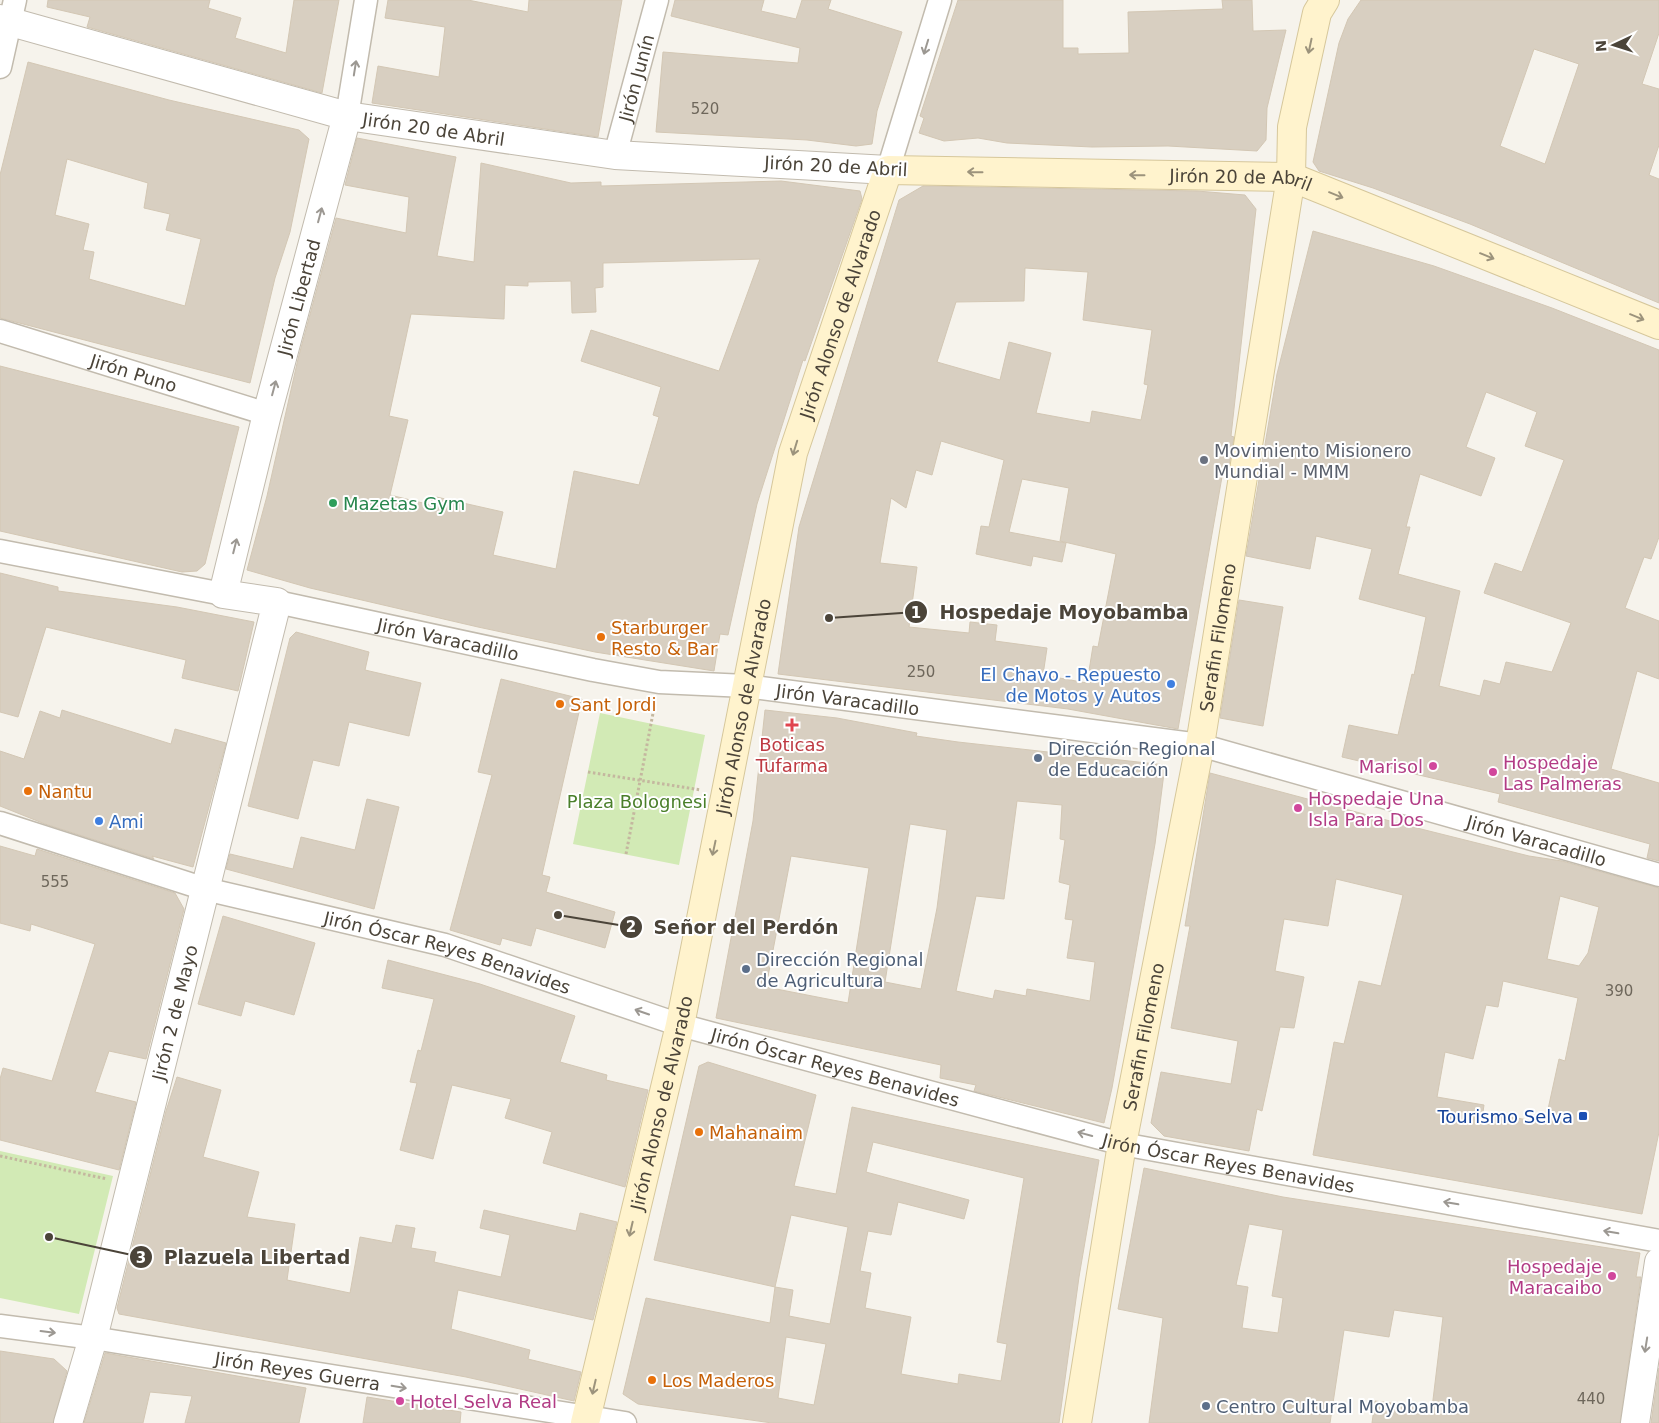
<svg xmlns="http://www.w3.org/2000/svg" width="1659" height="1423" font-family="'DejaVu Sans',sans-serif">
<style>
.green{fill:#d2eab5}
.building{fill:#d8cfc1;stroke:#d3c7b4;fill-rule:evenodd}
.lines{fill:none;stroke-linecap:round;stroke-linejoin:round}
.minor-casing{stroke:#c2bbae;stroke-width:25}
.tertiary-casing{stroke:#c2bbae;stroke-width:30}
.secondary-casing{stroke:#d6c79b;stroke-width:30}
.path{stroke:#c4b79f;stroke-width:3;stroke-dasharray:2.5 2.5;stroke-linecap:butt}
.minor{stroke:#fff;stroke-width:22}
.tertiary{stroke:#fff;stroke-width:28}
.secondary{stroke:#fff3cd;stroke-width:28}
.oneway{stroke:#9c937c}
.oneway2{stroke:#9c9892}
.worship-dot{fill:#6b7280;stroke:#fff;stroke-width:2}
.leisure-dot{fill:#2e9e5b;stroke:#fff;stroke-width:2}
.food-dot{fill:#e8710a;stroke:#fff;stroke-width:2}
.shop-dot{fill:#3f7fe0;stroke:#fff;stroke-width:2}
.health-dot{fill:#e0444e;stroke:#fff;stroke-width:2}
.service-dot{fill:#5c6f8a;stroke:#fff;stroke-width:2}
.hotel-dot{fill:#d1479c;stroke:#fff;stroke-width:2}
.transit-dot{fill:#1a4fb4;stroke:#fff;stroke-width:2}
.labels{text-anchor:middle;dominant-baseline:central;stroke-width:4;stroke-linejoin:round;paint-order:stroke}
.number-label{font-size:15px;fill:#6e675b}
.street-label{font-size:18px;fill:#4b4439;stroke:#fff}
.worship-label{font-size:18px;fill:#5b616d;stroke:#fff;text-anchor:start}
.leisure-label{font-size:18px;fill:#27864d;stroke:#fff;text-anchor:start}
.food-label{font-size:18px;fill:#c56008;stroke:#fff;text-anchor:start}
.shop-label{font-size:18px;fill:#366cbe;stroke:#fff;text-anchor:end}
.health-label{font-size:18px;fill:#be3a42;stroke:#fff}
.service-label{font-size:18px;fill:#4e5e75;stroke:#fff;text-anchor:start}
.hotel-label{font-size:18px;fill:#b23c85;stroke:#fff;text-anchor:start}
.park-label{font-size:18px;fill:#4a7f2a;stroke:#fff}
.transit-label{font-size:18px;fill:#164399;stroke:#fff;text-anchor:end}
.leader{fill:none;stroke:#4b4439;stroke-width:2}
.callout-dot{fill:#4b4439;stroke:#fff;stroke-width:2}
.mark-label{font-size:15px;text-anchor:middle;font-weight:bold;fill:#fff}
.callout-label{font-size:19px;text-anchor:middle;font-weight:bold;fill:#4b4439;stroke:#fff;stroke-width:4;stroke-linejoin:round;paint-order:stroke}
</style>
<rect width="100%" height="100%" fill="#f6f3ec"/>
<path class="green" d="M600,713L705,735L679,865L573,844Z
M0,1151L113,1176L79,1314L0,1298Z"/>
<path class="building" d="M48,0H210L208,8L241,18L235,38L286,53L294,0H339L322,93L87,27L90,17L47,7Z
M388,0H468L528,12L529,0H622L598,137L372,103L378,66L439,77L445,27L385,18Z
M675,0H764L761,11L796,19L802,0H831L828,9L902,32L877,111L872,144L856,146L807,140L656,132L663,52L798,63L800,48L671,16Z
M958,0H1063V48H1078V54L1129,53L1128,12L1223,9L1222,0H1252L1253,31L1286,30L1267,108L1266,140L1257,151L1168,146L1092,147L1007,143L978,138L944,141L919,133L924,118L920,116Z
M1361,0H1659V33L1642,84L1659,89V145L1649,175L1659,179V303L1470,224L1373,188L1319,171L1313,162L1339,43L1348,19ZM1534,49L1579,64L1545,164L1500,146Z
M28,62L169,100L299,130L309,139L290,232L275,278L250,383L0,318V175ZM67,159L148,183L144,208L170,214L166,230L201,239L185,306L89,279L94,252L83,250L89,224L55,215Z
M357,138L456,157L437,256L474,262L481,163L571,183L601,182V186L781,181L860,191L862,199L805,361L803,360L757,504L728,635L720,634L714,671L595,652L478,627L310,588L247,570L267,496L298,359L336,218L406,233L409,197L345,185ZM760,259L719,371L591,330L581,361L661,387L653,415L659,417L639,485L574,471L556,569L493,555L503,512L432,496L431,505L390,495L408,420L389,416L411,314L504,319L505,285L528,286V282L571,281L572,313L596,312L595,288L603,287V263Z
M923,186L1197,191L1245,195L1256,209L1231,436L1234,437L1228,472L1223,471L1178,729L1068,709L778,674L799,527L899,200ZM1025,268L1088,272L1083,320L1152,330L1144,384L1148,385L1141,420L1092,411L1090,423L1036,413L1051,353L1009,342L1000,380L937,362L956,302L1024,301ZM941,441L1004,460L989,527L981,526L976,554L1031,566L1033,556L1062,562L1066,543L1009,532L1022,479L1069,488L1060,541L1116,554L1098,647L1093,646L1087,683L1043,675L1047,648L995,641L997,625L970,622L969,633L909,627L917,567L880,563L891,498L906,508L916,470L932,475Z
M1313,231L1434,266L1552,308L1659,350V537L1651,559L1644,557L1625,608L1659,621V679L1637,671L1611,769L1659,783V861L1647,858L1650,844L1498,802L1500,794L1342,757L1349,725L1398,735L1412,674L1414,675L1426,617L1359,599L1372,549L1316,536L1310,569L1246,556L1277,374ZM1486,392L1537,412L1525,446L1564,460L1522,572L1495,563L1484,593L1571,623L1552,672L1506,662L1500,684L1484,680L1480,696L1439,686L1460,591L1398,574L1410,527H1406L1420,474L1481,496L1495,458L1466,447Z
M0,366L239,427L205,564L197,571L182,572L0,531Z
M0,573L58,587V591L177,607L254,622L238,691L182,678L186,660L46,627L18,717L0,712Z
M1239,600L1283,607L1263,726L1220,718Z
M296,632L369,652L365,670L421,683L409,736L349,722L339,766L313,760L298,819L248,806L290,638Z
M501,679L582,699L542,875L550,877L546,892L615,912L605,948L536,928L531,946L502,938L500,945L450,930L492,775L478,772Z
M62,710L171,744L175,729L226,743L193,867L152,856L154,859L45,824L0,806V751L24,759L40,711L60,718Z
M765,710L837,718L917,733L916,736L958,742L1165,765L1155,844L1112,1088L1104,1123L974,1091L976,1085L940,1078L941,1065L716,1018L753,821ZM1017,801L1062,805L1060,839L1065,840L1059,882L1070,885L1065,919L1073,920L1067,958L1095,962L1090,1001L1027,989L1026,996L995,990L993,999L956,991L976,896L1004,899ZM910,824L947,830L937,908L921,989L885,982ZM791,856L869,868L848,1003L766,987Z
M1210,773L1405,825L1529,856L1562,861L1659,888V1132L1642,1214L1313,1155L1334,1042L1344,1044L1359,981L1381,986L1403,895L1336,879L1328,926L1284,919L1275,971L1304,977L1294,1028L1280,1027L1262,1111L1257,1109L1249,1151L1164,1136L1151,1123L1161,1072L1231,1084L1238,1041L1171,1028L1190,926H1185ZM1560,896L1599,907L1588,953L1579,966L1547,959ZM1503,981L1578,998L1565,1061L1559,1059L1545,1123L1483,1112L1484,1105L1437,1097L1445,1052L1473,1059L1486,1005L1498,1007Z
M367,799L399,807L374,909L226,869L230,854L293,869L301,837L355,850Z
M0,846L35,856L37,849L175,893L184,909L146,1059L109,1051L95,1092L136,1102L119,1170L0,1140V1079L3,1068L52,1081L95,944L31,924L30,931L0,923Z
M223,916L315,943L294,1015L245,1001L241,1016L198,1004Z
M388,960L480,984L575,1016L560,1062L607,1075L606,1080L648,1090L625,1187L543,1163L552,1132L505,1118L511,1099L452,1085L433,1159L400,1150L417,1083L410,1082L418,1050L421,1051L434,999L382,988Z
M708,1062L816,1095L794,1186L836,1194L852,1107L1099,1160L1079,1277L1059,1423H772L638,1404L623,1394L646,1298L770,1323L775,1287L654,1260L699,1066ZM873,1142L1024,1178L997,1342L1007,1344L1001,1381L959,1374L958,1384L901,1374L911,1317L865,1308L871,1273L860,1271L868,1231L891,1235L898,1202L964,1219L969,1200L866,1172ZM791,1215L848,1227L830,1324L789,1316L793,1290L775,1287ZM786,1337L826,1344L814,1405L778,1398Z
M177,1077L221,1090L203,1157L259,1172L247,1217L295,1224L287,1280L350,1293L360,1237L392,1243L396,1225L415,1228L411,1248L436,1252L434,1262L501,1277L510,1235L480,1228L484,1210L576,1231L580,1213L617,1222L593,1320L458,1290L451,1329L530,1350L528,1359L581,1372L574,1401L466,1377L119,1314L117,1308L166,1111Z
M1144,1168L1283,1197L1640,1253L1636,1277H1641L1620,1423H1372L1375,1401L1432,1408L1443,1317L1394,1310L1389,1337L1344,1330L1330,1423H1149L1163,1318L1118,1309ZM1249,1224L1283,1230L1272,1296L1283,1298L1278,1333L1242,1328L1248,1287L1236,1285Z
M0,1351L54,1359L67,1371L53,1423H0Z
M105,1353L306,1388L299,1423H185L192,1396L150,1392L143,1423H84Z
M1659,1368V1423H1651Z
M367,1397L461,1412L460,1423H363Z"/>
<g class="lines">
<defs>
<g id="minor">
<path d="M0,67L15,0"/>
<path d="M347,116L366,0"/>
<path id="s1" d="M615,155L657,0"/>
<path d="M888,170L940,0"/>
<path id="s2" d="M0,331L267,414"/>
<path d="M0,551L223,594"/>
<path id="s3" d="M277,602L593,670L659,682L746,686L1200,745L1659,875"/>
<path id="s4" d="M0,823L205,889L445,945L680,1025L1122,1144L1659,1241"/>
<path id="s5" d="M0,1326L93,1338L625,1423"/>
</g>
<g id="tertiary">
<path id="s6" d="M0,19L347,116L615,155L888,170"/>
<path id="s7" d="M68,1423L93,1338L277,602L223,594L267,414L347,116"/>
<path d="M1635,1423L1659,1262"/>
</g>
<g id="secondary">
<path id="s8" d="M585,1423L680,1025L793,453L888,170L1291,177L1659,325"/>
<path id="s9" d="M1077,1423L1122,1144L1200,745L1291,177L1292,127L1317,13L1325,0"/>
</g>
</defs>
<use href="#minor" class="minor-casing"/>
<use href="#tertiary" class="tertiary-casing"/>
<use href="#secondary" class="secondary-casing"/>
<path class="path" d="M588,772L701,790
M626,854L655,703
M0,1156L107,1179"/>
<use href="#minor" class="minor"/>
<use href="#tertiary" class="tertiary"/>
<use href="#secondary" class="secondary"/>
</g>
<defs><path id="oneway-shaft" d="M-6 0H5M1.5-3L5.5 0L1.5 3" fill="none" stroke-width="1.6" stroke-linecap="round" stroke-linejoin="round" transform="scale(1.25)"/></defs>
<g class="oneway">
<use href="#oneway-shaft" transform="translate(1310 46) rotate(102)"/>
<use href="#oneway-shaft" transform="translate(975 172) rotate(-179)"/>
<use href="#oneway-shaft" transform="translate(1137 175) rotate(-179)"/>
<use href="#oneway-shaft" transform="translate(1336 195) rotate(22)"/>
<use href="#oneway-shaft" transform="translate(1487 256) rotate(22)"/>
<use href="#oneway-shaft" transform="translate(1637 317) rotate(22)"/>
<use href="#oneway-shaft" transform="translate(795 448) rotate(107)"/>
<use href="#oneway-shaft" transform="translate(714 848) rotate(102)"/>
<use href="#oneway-shaft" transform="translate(631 1229) rotate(103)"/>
<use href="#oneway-shaft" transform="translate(594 1387) rotate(103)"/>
</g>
<g class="oneway2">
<use href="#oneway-shaft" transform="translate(926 47) rotate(107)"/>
<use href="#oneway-shaft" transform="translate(355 68) rotate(-81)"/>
<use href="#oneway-shaft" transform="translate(320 215) rotate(-75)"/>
<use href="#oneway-shaft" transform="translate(274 388) rotate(-75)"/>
<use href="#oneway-shaft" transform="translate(235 546) rotate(-76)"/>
<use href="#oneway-shaft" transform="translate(642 1012) rotate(-161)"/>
<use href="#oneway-shaft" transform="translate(1085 1134) rotate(-165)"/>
<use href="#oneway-shaft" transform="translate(1451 1203) rotate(-170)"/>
<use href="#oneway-shaft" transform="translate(1611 1232) rotate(-170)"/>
<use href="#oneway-shaft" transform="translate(48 1332) rotate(7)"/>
<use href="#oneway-shaft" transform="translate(1646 1345) rotate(99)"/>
<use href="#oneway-shaft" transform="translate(399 1387) rotate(9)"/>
</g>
<circle class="worship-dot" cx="1204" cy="460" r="5"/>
<circle class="leisure-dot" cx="333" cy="503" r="5"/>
<g class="food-dot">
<circle cx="601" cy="637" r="5"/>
<circle cx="560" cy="704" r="5"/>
<circle cx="28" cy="791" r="5"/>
<circle cx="699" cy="1132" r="5"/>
<circle cx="652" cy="1380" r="5"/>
</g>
<g class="shop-dot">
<circle cx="1171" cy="684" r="5"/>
<circle cx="99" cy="821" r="5"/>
</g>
<path class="health-dot" d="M789.5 717.5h5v5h5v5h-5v5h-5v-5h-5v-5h5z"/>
<g class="service-dot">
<circle cx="1038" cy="758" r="5"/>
<circle cx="746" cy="969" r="5"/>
<circle cx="1206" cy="1406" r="5"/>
</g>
<g class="hotel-dot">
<circle cx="1433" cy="766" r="5"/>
<circle cx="1493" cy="772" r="5"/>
<circle cx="1298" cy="808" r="5"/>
<circle cx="1612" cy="1276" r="5"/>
<circle cx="400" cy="1401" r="5"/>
</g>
<rect class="transit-dot" x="1578" y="1111" width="10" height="10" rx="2.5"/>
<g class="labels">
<g class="number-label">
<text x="705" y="109">520</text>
<text x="921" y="672">250</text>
<text x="55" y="882">555</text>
<text x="1619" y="991">390</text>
<text x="1591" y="1399">440</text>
</g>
<g class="street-label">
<text stroke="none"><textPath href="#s1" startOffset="80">Jirón Junín</textPath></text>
<text stroke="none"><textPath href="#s6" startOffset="448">Jirón 20 de Abril</textPath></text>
<text transform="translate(836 166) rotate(3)">Jirón 20 de Abril</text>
<text stroke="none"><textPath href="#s8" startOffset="1644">Jirón 20 de Abril</textPath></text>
<text stroke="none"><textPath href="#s7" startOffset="1208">Jirón Libertad</textPath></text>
<text stroke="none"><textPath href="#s8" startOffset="1139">Jirón Alonso de Alvarado</textPath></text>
<text stroke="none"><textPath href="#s2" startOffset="140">Jirón Puno</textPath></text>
<text stroke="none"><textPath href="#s9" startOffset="798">Serafin Filomeno</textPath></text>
<text stroke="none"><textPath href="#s3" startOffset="175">Jirón Varacadillo</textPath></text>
<text stroke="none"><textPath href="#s3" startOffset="580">Jirón Varacadillo</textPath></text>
<text stroke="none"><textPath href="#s8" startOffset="734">Jirón Alonso de Alvarado</textPath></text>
<text stroke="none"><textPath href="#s3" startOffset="1285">Jirón Varacadillo</textPath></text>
<text stroke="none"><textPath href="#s4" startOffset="466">Jirón Óscar Reyes Benavides</textPath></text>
<text stroke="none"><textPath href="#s7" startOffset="424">Jirón 2 de Mayo</textPath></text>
<text stroke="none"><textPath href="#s9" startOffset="392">Serafin Filomeno</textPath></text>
<text stroke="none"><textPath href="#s4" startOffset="871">Jirón Óscar Reyes Benavides</textPath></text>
<text stroke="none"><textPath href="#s8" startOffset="329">Jirón Alonso de Alvarado</textPath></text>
<text stroke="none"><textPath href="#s4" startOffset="1276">Jirón Óscar Reyes Benavides</textPath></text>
<text stroke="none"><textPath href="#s5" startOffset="301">Jirón Reyes Guerra</textPath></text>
</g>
<g class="worship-label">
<text x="1214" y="450">Movimiento Misionero<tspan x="1214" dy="21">Mundial - MMM</tspan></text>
</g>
<g class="leisure-label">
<text x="343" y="503">Mazetas Gym</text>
</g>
<g class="food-label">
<text x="611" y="627">Starburger<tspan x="611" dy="21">Resto &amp; Bar</tspan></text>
<text x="570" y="704">Sant Jordi</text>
<text x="38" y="791">Nantu</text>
<text x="709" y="1132">Mahanaim</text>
<text x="662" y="1380">Los Maderos</text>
</g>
<g class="shop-label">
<text x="1161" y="674">El Chavo - Repuesto<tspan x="1161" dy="21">de Motos y Autos</tspan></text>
<text x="109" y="821" text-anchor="start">Ami</text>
</g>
<g class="health-label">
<text x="792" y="744">Boticas<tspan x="792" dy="21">Tufarma</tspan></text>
</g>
<g class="service-label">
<text x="1048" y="748">Dirección Regional<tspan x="1048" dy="21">de Educación</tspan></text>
<text x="756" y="959">Dirección Regional<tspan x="756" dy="21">de Agricultura</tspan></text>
<text x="1216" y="1406">Centro Cultural Moyobamba</text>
</g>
<g class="hotel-label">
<text x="1503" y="762">Hospedaje<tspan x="1503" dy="21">Las Palmeras</tspan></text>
<text x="1423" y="766" text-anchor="end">Marisol</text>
<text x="1308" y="798">Hospedaje Una<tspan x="1308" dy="21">Isla Para Dos</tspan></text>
<text x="1602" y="1266" text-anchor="end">Hospedaje<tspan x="1602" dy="21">Maracaibo</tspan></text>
<text x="410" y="1401">Hotel Selva Real</text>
</g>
<g class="park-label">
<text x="637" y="801">Plaza Bolognesi</text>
</g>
<g class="transit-label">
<text x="1573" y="1116">Tourismo Selva</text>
</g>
</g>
<path class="leader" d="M829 618L916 612M558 915L631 927M49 1237L141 1257"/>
<g class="callout-dot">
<circle cx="829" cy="618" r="5"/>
<circle cx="558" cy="915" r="5"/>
<circle cx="49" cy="1237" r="5"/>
<circle cx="916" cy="612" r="12"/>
<circle cx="631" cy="927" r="12"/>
<circle cx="141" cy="1257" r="12"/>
</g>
<g class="mark-label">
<text x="916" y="618">1</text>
<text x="631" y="932">2</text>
<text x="141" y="1263">3</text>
</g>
<g class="callout-label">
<text x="1064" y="619">Hospedaje Moyobamba</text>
<text x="746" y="934">Señor del Perdón</text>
<text x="257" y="1264">Plazuela Libertad</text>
</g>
<g transform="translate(1614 45) rotate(266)" stroke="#ffffff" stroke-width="4" paint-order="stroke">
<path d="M0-4L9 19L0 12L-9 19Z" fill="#4b4439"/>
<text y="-8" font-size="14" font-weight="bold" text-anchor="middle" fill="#4b4439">N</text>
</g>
</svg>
